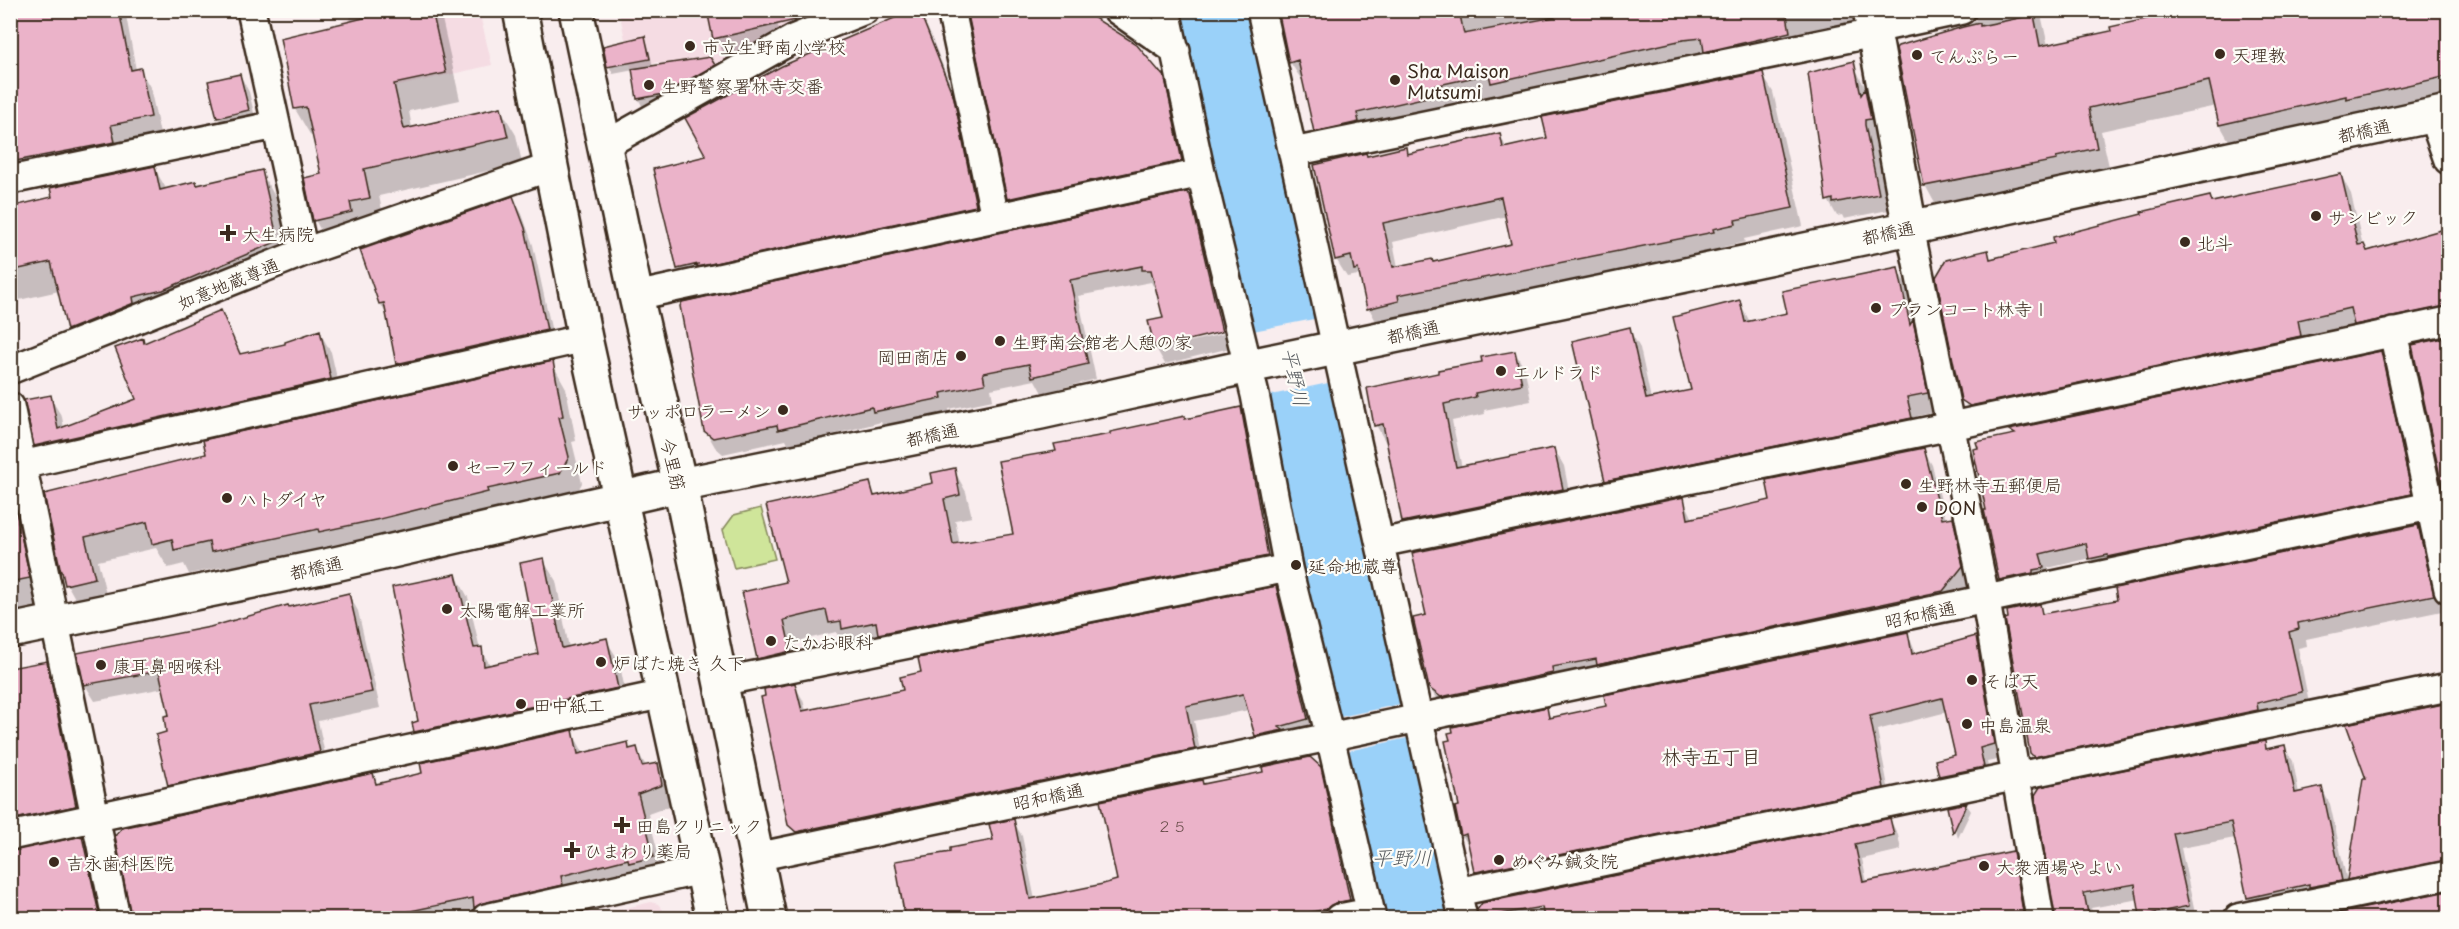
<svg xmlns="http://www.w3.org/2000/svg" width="2459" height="929" font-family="'Playpen Sans','Klee One',sans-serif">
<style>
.built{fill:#f5dce3}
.green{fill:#cfe59a;stroke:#85885c;stroke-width:1.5}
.water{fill:#9ad1f9;stroke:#748ea1;stroke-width:1.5}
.pier{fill:#f9edee}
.shadow{fill:#0003;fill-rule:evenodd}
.building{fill:#ebb3c9;stroke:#3b2a1e;stroke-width:1.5;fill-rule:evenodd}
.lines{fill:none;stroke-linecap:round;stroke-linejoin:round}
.street-casing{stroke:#3b2a1e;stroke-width:32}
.secondary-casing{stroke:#3b2a1e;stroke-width:38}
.primary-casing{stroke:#3b2a1e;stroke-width:38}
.street{stroke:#fdfcf7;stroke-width:27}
.secondary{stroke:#fdfcf7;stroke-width:33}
.primary{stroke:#fdfcf7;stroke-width:33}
.poi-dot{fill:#3b2a1e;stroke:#fdfcf7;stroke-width:2}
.labels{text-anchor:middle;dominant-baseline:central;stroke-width:4.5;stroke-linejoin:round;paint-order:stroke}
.number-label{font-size:15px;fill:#674c49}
.poi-label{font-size:18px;fill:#3b2a1e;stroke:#fdfcf7;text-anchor:start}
.street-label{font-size:18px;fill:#3b2a1e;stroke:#fdfcf7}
.water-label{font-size:20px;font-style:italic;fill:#585c60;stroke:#fdfcf7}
.neighbourhood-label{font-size:20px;fill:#3b2a1e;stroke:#fdfcf7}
</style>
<rect width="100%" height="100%" fill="#f9edee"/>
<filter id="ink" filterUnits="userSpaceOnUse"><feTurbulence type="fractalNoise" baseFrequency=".0167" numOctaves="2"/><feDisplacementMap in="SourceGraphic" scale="12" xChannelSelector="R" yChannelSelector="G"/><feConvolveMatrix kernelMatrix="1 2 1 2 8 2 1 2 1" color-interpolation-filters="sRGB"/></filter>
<g filter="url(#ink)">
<path class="built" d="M386,11H479L492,65L360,95L343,20Z
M619,11H825L779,30L672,96L658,62L632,72Z
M651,902L658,904L663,910L665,918H585Z"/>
<path class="green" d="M761,508L775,559L734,568L723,530L734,515Z"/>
<path class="water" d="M1179,11H1247L1450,918H1382Z"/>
<path class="pier" d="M1319,318L1333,382L1262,397L1248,332Z
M1405,703L1412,737L1343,752L1335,718Z"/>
<path class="shadow" d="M10,10H125L136,70H140L150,87L160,134L120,142L123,159L10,181Z
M349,10H440L460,100L409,111L412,128L500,108L516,135L522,163L379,196L385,224L330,247L315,220L323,175L314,135L311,136L295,109L281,39L351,22Z
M917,10L928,29L964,119L986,225L689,287L679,268L708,157Z
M1279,10H1852L1857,35L1329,154L1315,131L1305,85L1290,62Z
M1894,10H2040L2048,46L2113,33L2193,10H2448V103L2233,148L2220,125L2216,106L2101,131L2110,171L1938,209L1925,185L1966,27L1974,22L1977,18L1911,31L1904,27Z
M775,12L783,48L728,61L715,38Z
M644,37L648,45L653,67L709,58L718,73L668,101L642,106L638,98L634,70L613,74L609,66Z
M1853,63L1874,107L1879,135L1874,136L1888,210L1844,219L1842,215L1837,216L1828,200Z
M1762,74L1773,92L1803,226L1744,239L1745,242L1723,247V250L1408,314L1409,320L1379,327L1369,308L1363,282L1358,275L1347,277L1336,259L1367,157L1405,149L1408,155L1500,135L1507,149L1549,139ZM1507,216L1513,246L1433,263L1398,267L1393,242Z
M240,75L249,92L257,126L227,133L218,117Z
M1163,79L1172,95L1190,176L1017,213L1009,199Z
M154,168L167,190L198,187L261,172L277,200L293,269L180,318L148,324L149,331L85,357L69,330L59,291L10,302V272L59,261Z
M2341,175L2351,194L2363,246L2367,252L2448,229V325L1973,418L1963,399L1987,252L1992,260L2056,244L2210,197L2213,203Z
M1189,196L1198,212L1226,330L1158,346V349L1227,333L1230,348L1165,364L1156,348L1150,322L1165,319L1157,285L1153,286L1151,282L1078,296L1096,379L1042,393L1035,380L991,389L993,400L949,409L950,414L883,427L881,422L789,446L786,440L723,454L715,447L706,431Z
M513,198L522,214L533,245L555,346L406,379L397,364L389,319L380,303Z
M1897,269L1908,288L1917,330L1923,340L1937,412L1917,416L1921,437L1617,499L1606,480L1629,329L1640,348L1651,399L1693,391L1739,301L1750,322L1788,314Z
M220,312L242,355L287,345L319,331L331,352L342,400L48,466L36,446L50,397L62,417L64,428L138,399L145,345Z
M2448,337V513L2414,346Z
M1515,352L1525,370L1531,401L1484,410L1485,414L1452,421L1462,468L1554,449L1564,466L1572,507L1413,539L1403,522L1388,442L1386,443L1376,425L1484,363Z
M2380,353L2389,367L2419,508L2099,573L2091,558L2048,568L2051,582L2009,594L2001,580L1985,511H1988L2013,435L2011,431Z
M552,363L566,388L576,441L572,442L582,483L574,498L227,576L222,567L189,574L184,564L168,568L156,548L98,561L108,602L81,609L67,584L46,495L208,455Z
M1241,409L1253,431L1280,578L843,645L836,632L795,642L803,673L771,680L758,658L787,583L869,484L876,497L935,484L954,470L966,492L972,517L955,520L960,545L1015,535L1057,453Z
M10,446L45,607L10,614Z
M1923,449L1932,465L1946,520L1952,519L1961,534L1971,583L1952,606L1439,704L1430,688L1427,616L1683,498L1693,519L1772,501Z
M2417,526L2427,542L2442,611L2306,639L2307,646L2298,648L2310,708L2041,769L2031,752L2027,737L2007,620L2039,606L2044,615L2119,601Z
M543,560L556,581L569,648L606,640L619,661L629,709L427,753L415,732L419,723L456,576L468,597L480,649L491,666L540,655Z
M1276,588L1285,604L1316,735L1265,752L1256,736L1249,710L1194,721L1203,765L799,841L790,825L794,685L803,700L806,711L905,691Z
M349,595L358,611L380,708L318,721L328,769L178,801L169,785L168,734L171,716L164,688L95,701L85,685L210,629Z
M1907,633L1917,655L1975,638L1983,652L2002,759L1987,762L1991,781L1949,790L1941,776L1957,756L1947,712L1877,730L1891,802L1483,885L1475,870L1471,850L1462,835L1461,807L1546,709L1552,719L1608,707Z
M46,662L57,682L86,825L10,844V670Z
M2448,705V875L2357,894L2348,879L2368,780L2348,725Z
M572,732L584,754L627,744L631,750L636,749L646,766L657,764L668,784L673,805L648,814L664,876L479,918H133V915L373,775L378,785L424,774Z
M2264,743L2268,750L2284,747L2293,761L2299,794L2322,789L2330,804L2350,895L2257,914L2249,899L2235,838L2181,848L2196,918H2143L2139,899L2091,908L2094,918H2056L2057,915Z
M1320,768L1329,784L1359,913L1343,918H906L896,863L952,853L995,841L1013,821L1022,836L1035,900L1118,881L1204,786Z
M1966,804L1971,811L1958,838L1949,808Z
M1890,820L1898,835L1901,850L1862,859L1867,882L2012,853L2020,868L2030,918H1480L1479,911Z
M82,838L93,858L106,918H10V853Z
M2448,893V918H2322Z"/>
<path class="building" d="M10,10H119L131,70L141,68L151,117L111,125L115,142L10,162Z
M397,10H432L446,73L394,84L404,129L501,107L508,137L364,169L370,198L350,202L352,212L313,221L304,178L321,174L306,107L294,109L280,38Z
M707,10H795L796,20L713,39Z
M913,10H919L954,98L976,206L697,267L698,264L677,269L653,169L706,156L685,118L782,66Z
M967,10H1082L1136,44L1165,78L1182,161L1007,199Z
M1278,10H1459L1464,34L1555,17L1554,10H1786L1790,32L1704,52L1702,38L1683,40L1491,83L1489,74L1434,86L1436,95L1357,113L1359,122L1314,132L1298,60L1289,63Z
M2186,10H2448V76L2346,99V96L2219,125L2209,81L2089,108L2097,148L2056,157L2057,160L1924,186L1896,48L1898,46L1963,27L1980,23V26L2034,15L2040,46L2111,31L2110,27Z
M645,36L650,59L607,67L603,46Z
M710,57L715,65L664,94L637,99L632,69Z
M1854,61L1861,95L1865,89L1871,119L1865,120V125L1879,194L1833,203V199L1826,201L1808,73Z
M1763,72L1793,208L1735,220L1736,224L1713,229L1714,232L1398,295L1399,301L1367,309L1358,269L1354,270L1351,256L1335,260L1314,165L1366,153L1367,156L1406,147L1407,154L1500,133L1503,148L1547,138L1542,117ZM1501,197L1511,244L1433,262L1432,259L1393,267L1383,223Z
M240,74L249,110L217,118L208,81Z
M155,166L160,190L196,181L197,185L262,170L278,241L163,290L133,297L134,303L67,330L51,262L10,271V207L52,197L50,188Z
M2341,174L2358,245L2364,244L2367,251L2448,228V306L2354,325L2350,308L2298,320L2301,336L1970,406L1961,400L1936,277L1946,260L1988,250L1990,259L2054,243L2053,237L2142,214L2141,212L2210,196L2212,202Z
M1186,192L1190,195L1222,332L1155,348L1148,321L1163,318L1151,270H1142V266L1070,280L1088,364L1032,377L1029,364L983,373L985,384L941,393L942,398L873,412L872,407L778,430L777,425L713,438L704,431L680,306L682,302Z
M513,196L525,228L547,330L396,364L384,303L379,304L360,250Z
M1898,267L1910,325L1913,320L1928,393L1907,397L1912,418L1605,481L1572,341L1630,327L1646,399L1691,390L1673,317L1740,300L1745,322L1787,313L1782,291Z
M221,310L240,354L285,344V342L320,330L331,379L34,446L24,400L51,395L58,429L136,399L115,348L143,338L144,343Z
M2448,337V508L2447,509L2412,345Z
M1515,351L1522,384L1475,393L1476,397L1444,404L1456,467L1554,448L1563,489L1402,522L1383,424L1374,426L1367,388L1438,373V370L1482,362L1481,357Z
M2381,351L2412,494L2108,557V555L2089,559L2086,543L2040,554L2044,568L2033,570V573L1999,580L1984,510H1986L1973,449L1978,448L1976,442L2015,434L2009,430Z
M553,361L563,416L559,417L569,457L560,473L487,489L488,492L380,519L319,532L318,529L211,552L209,542L174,550L172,539L152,544L147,522L85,537L95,578L65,585L62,572H61L44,494L206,454L203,440Z
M1241,407L1268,556L878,634L876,622L842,629L841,621L829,623L826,610L784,620L791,651L757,659L742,592L786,582L766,505L870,482L874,496L933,483L931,473L955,468L960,495L944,499L953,544L1013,534L998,461L1056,451L1054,444L1110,434V432L1185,416V419Z
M1924,448L1942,519L1953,517L1963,566L1943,591L1597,665L1596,659L1552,667L1553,673L1441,697L1429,688L1413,618L1426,615L1412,553L1684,497L1688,519L1770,500L1766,480Z
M14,501L30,578L10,582V502Z
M2418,525L2434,595L2298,623L2299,629L2289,632L2302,692L2257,703L2258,710L2034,757L2030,753L2005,619L2008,618L2007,611L2040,604L2042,614L2117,600L2115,588Z
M544,558L562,648L607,638L618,688L414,732L412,723L418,721L392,587L456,574L474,648L482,647L484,666L538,654L520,563Z
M1276,586L1308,719L1279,727L1283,730L1255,736L1243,694L1186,706L1195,749L796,832L788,825L761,697L765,696L764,689L795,683L802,711L903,690L900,677L921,672L918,658Z
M349,593L372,692L309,705L320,752L168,786L156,735L166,732L164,716L169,715L159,671L84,685L77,653L210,627L288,605L289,607Z
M1908,632L1912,654L1976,636L1994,744L1980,748L1984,767L1939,776L1935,760L1955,755L1942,698L1870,716L1884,788L1476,872L1474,871L1466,834L1461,836L1455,807L1459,806L1445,741L1450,740L1448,733L1453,732L1452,727L1547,707L1549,718L1606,706L1604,695Z
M47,661L76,806L10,820V668Z
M2448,703V860L2347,880L2363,779H2366L2346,724Z
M573,730L578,754L628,742L629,749L637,747L642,766L658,763L662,785L638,794L654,857L629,863L628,859L561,876L563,885L483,903L474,908L473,898L396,914L397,918H131L115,836L122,828L373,773L376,784L422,773L420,763Z
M2265,741L2266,749L2285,745L2295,793L2322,787L2342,881L2309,887V884L2247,898L2231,822L2173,833L2189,906L2140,916L2135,884L2084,893L2089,918H2055L2035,795L2040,787Z
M1310,757L1321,767L1350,900L1335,903L1327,909L1281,918H905L895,861L950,852V848L993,840L989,824L1014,819L1030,899L1103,884L1117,880L1100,801L1202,780L1203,784L1263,772L1262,767Z
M1967,803L1953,833L1947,807Z
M1890,818L1894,835L1855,844L1863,882L2013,851L2024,918H1544L1542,907L1478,918L1477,910L1482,903Z
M82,836L100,918H10V851Z
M2448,891V918H2316Z"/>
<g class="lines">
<defs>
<path id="street" d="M251,10L304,252
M951,10L995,217
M1117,10L1176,51
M1166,10L1201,173L1255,395L1288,568L1330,737L1372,918
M1261,10L1463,918
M1874,29L1962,10
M2432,115L2448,160
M605,145L795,38L865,10
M1293,152L1874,33
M10,180L276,125
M1910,228L1986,601L2040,918
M636,296L1201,173
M2393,332L2448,589
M10,370L304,252L550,167
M10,406L116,918
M22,465L585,338
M1380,543L1951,426L2448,321
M720,682L1288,568
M10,836L664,694
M756,857L2430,506
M1457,892L2448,687
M486,918L702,870
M1339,918L1370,912
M2238,918L2448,875"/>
<path id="secondary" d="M1870,10L1910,228
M10,631L335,564L680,485L1041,412L1254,365L1877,235L2448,112"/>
<path id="primary" d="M520,10L585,338L713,918
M576,10L636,296L680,485L769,918"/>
</defs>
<use href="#street" class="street-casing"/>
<use href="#secondary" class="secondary-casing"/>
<use href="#primary" class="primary-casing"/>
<use href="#street" class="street"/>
<use href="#secondary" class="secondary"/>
<use href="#primary" class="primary"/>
</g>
</g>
<g class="poi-dot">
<circle cx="690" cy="46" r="6"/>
<circle cx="2220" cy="54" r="6"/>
<circle cx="1917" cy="55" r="6"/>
<circle cx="1395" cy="80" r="6"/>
<circle cx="649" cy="85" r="6"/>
<circle cx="2316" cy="216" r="6"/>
<path d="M225 224h6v6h6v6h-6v6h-6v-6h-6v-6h6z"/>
<circle cx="2185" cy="242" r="6"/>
<circle cx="1876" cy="308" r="6"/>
<circle cx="1000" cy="341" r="6"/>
<circle cx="961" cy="356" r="6"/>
<circle cx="1501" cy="371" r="6"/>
<circle cx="783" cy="410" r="6"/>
<circle cx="453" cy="466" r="6"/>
<circle cx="1906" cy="484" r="6"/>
<circle cx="227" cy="498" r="6"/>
<circle cx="1922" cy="507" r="6"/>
<circle cx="1296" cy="565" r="6"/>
<circle cx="447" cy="609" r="6"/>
<circle cx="771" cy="641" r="6"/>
<circle cx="601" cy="662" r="6"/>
<circle cx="101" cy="665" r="6"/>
<circle cx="1972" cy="680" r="6"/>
<circle cx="521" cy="704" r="6"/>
<circle cx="1967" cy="724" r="6"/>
<path d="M619 816h6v6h6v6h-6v6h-6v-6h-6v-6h6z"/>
<path d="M569 841h6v6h6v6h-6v6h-6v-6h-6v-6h6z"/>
<circle cx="1499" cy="860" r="6"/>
<circle cx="54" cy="862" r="6"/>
<circle cx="1984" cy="866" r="6"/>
</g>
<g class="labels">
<g class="number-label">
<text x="1172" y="825">２５</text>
</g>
<g class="poi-label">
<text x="702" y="46">市立生野南小学校</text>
<text x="2232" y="54">天理教</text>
<text x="1929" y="55">てんぷらー</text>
<text x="1407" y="70">Sha Maison<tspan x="1407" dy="21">Mutsumi</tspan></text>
<text x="661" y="85">生野警察署林寺交番</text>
<text x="2328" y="216">サンビック</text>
<text x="242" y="233">大生病院</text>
<text x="2197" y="242">北斗</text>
<text x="1888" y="308">プランコート林寺Ⅰ</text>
<text x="1012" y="341">生野南会館老人憩の家</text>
<text x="949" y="356" text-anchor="end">岡田商店</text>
<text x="1513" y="371">エルドラド</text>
<text x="771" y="410" text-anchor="end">サッポロラーメン</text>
<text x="465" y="466">セーフフィールド</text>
<text x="1918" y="484">生野林寺五郵便局</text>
<text x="239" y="498">ハトダイヤ</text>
<text x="1934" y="507">DON</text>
<text x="1308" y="565">延命地蔵尊</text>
<text x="459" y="609">太陽電解工業所</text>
<text x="783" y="641">たかお眼科</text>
<text x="613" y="662">炉ばた焼き 久下</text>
<text x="113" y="665">康耳鼻咽喉科</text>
<text x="1984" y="680">そば天</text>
<text x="533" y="704">田中紙工</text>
<text x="1979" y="724">中島温泉</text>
<text x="636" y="825">田島クリニック</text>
<text x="584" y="850">ひまわり薬局</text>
<text x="1511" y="860">めぐみ鍼灸院</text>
<text x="66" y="862">吉永歯科医院</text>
<text x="1996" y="866">大衆酒場やよい</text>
</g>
<g class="street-label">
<text transform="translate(2364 130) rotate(-12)">都橋通</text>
<text transform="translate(1888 232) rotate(-12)">都橋通</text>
<text transform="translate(228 283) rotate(-22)">如意地蔵尊通</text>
<text transform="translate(1413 331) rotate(-12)">都橋通</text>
<text transform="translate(932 434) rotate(-12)">都橋通</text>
<text transform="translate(674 464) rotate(77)">今里筋</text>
<text transform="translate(316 567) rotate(-12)">都橋通</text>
<text transform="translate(1920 614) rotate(-12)">昭和橋通</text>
<text transform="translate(1048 796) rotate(-12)">昭和橋通</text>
</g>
<g class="water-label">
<text transform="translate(1296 377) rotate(77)">平野川</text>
<text x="1402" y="857">平野川</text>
</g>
<g class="neighbourhood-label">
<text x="1711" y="756">林寺五丁目</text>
</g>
</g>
<rect width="2459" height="929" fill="none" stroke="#fdfcf7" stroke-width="36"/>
<rect x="18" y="18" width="2423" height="893" fill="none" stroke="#3b2a1e" stroke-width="2" filter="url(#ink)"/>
</svg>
